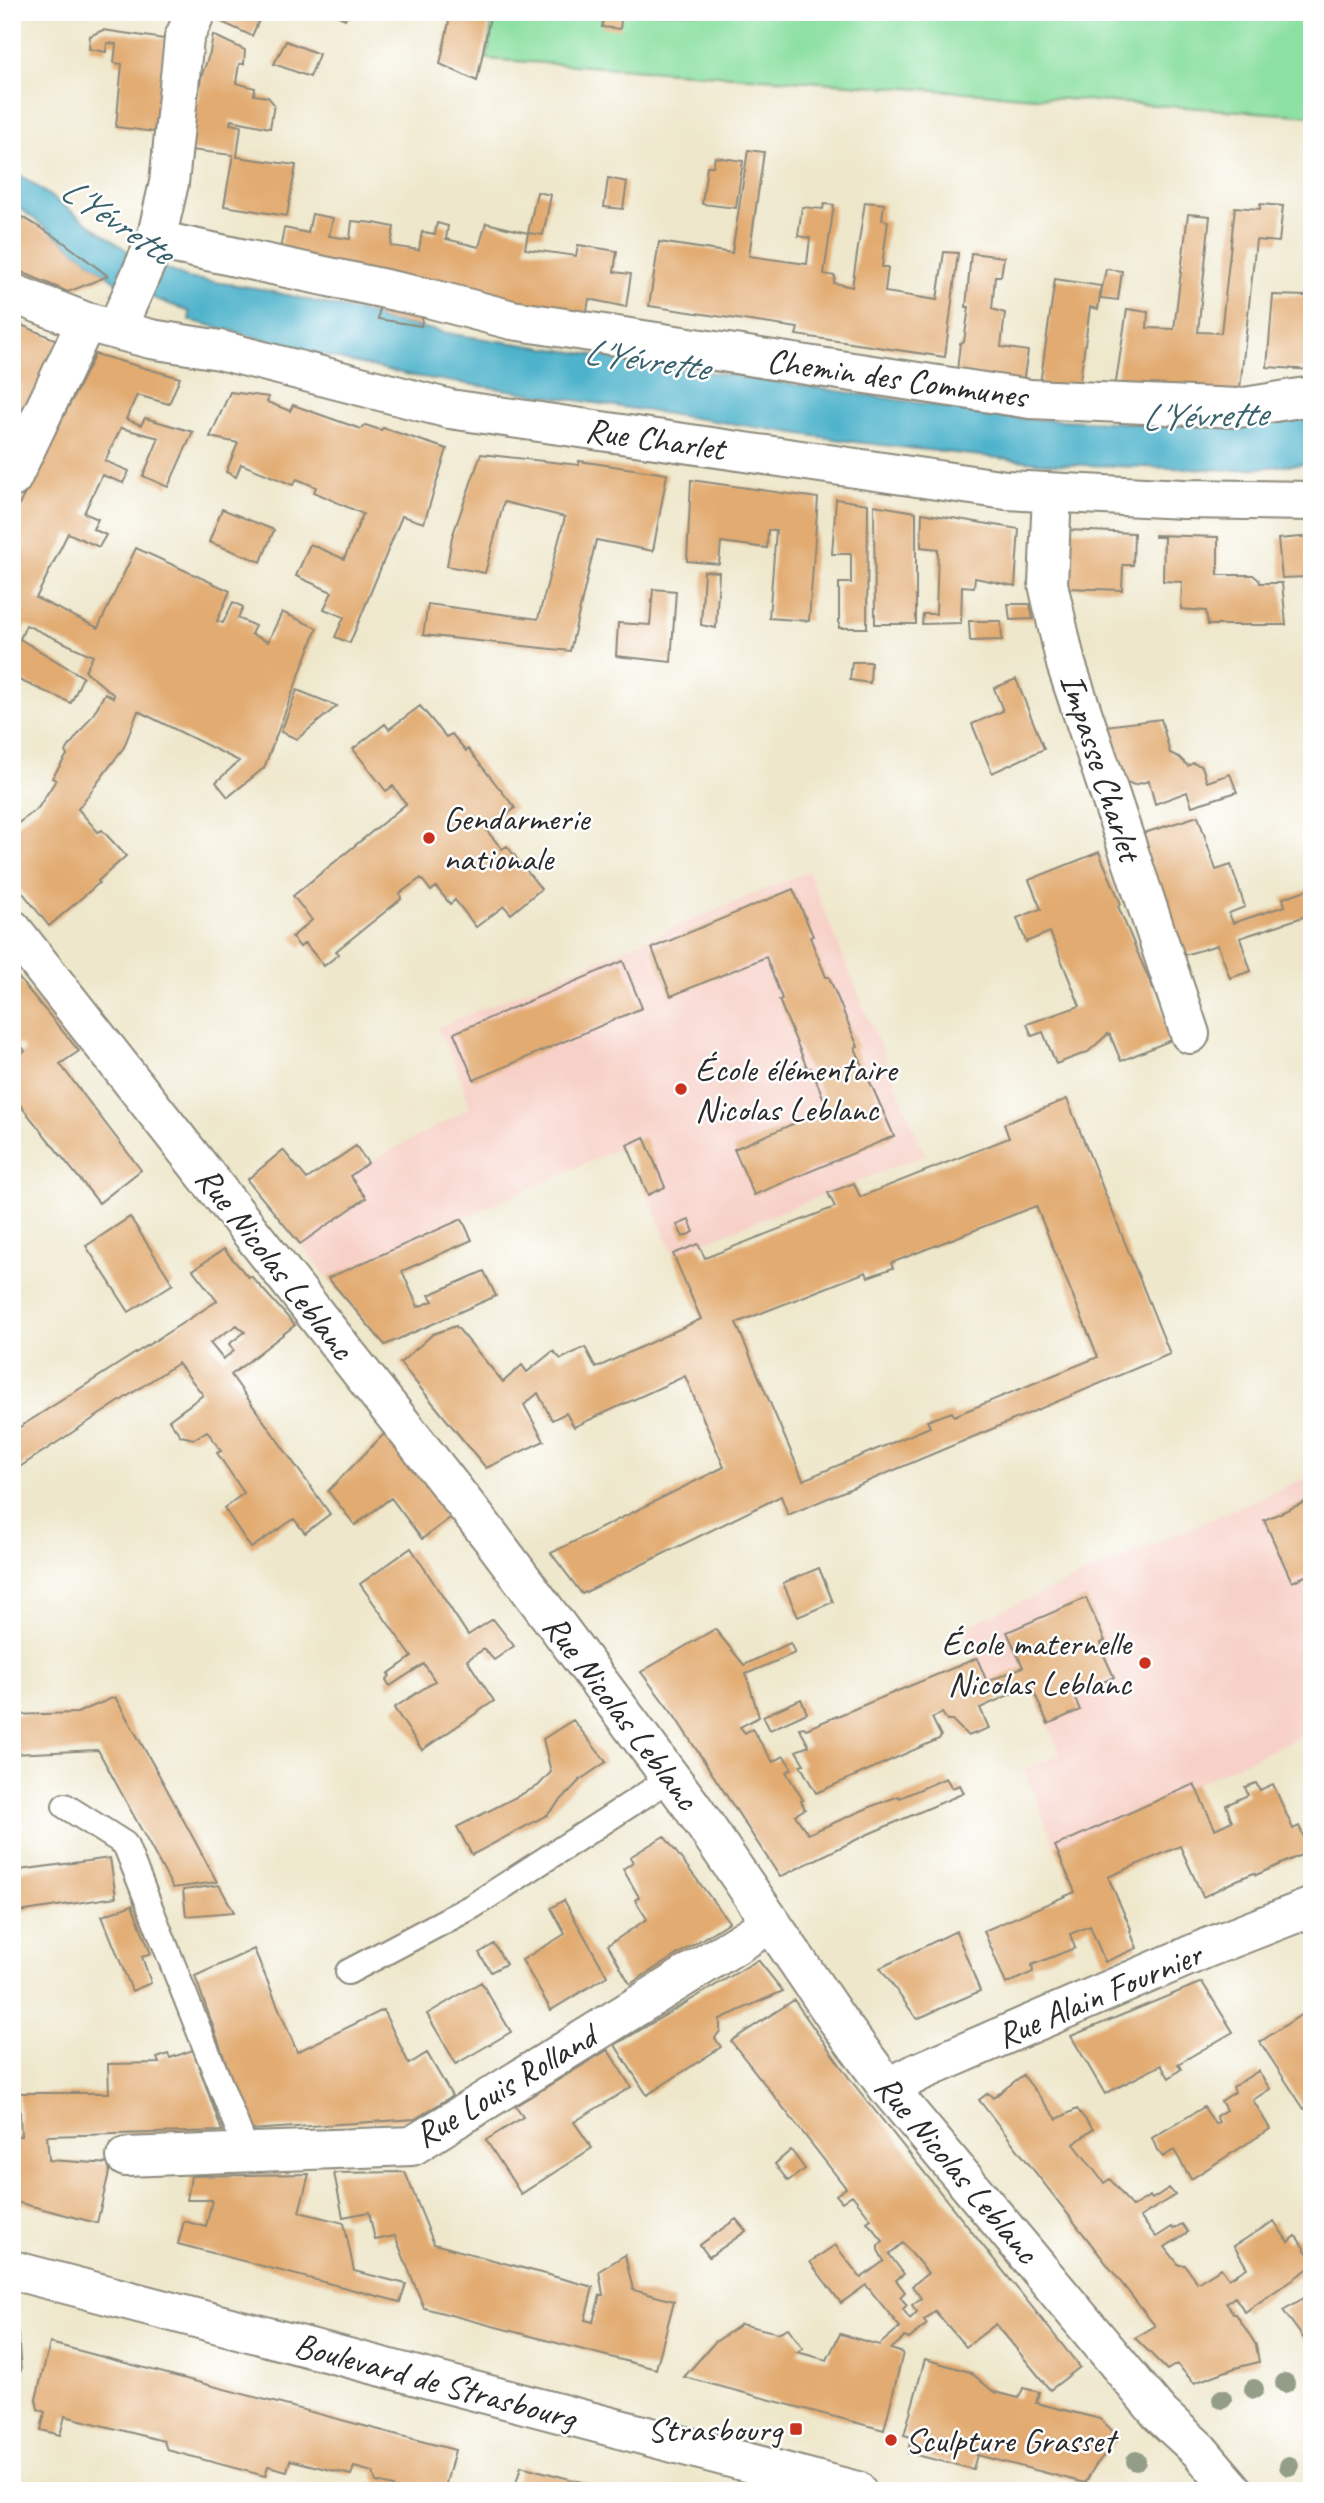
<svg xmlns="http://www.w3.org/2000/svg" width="1324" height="2503" font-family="Caveat,sans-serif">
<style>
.built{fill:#f7d1c8}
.green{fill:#8ce0a2;stroke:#5c8666;stroke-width:2}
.water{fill:#4db2cb;stroke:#3c6e7b;stroke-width:2}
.building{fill:#e2ab71;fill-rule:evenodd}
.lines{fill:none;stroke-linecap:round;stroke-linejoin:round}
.lane-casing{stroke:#8c897b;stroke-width:28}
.street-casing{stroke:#8c897b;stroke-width:42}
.secondary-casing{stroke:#8c897b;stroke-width:42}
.lane{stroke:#fff;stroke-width:24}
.street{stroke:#fff;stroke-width:38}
.secondary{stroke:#fff;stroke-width:38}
.tree{fill:#939d87}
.poi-dot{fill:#c8321e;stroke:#fff;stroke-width:2.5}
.labels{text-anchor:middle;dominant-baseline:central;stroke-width:5;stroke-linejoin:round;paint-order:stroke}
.street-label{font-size:35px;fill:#2b2b2b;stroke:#fff}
.poi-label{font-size:35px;fill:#2b2b2b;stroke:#fff;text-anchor:start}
.water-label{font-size:37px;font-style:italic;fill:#39616b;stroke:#fff}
</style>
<rect width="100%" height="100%" fill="#fff"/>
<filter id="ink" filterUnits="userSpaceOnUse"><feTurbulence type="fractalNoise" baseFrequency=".0143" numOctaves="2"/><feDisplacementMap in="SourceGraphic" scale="14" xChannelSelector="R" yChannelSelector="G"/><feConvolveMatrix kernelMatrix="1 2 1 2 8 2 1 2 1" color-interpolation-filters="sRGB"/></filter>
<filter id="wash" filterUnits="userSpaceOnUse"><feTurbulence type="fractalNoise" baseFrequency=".00686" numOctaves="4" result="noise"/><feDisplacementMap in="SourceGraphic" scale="28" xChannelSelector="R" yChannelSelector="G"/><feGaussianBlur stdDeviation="1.57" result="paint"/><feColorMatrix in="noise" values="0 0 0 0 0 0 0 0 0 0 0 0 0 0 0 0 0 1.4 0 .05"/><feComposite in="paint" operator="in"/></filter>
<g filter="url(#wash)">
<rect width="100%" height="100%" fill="#eee7cb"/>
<path class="built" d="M808,871L925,1155L673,1254L627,1145L328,1278L282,1222L368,1163L470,1108L458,1070L437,1028Z
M1312,1475V1732L1055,1846L1024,1769L1061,1754L1022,1668L987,1682L964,1627Z"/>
<path class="green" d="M493,12H1312V116L487,59Z"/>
<path class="water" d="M12,169L129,252L187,278L256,288L378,316V319L458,335L1027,419L1202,425L1312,413V463L1234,470L1052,464L855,442L414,376L347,361L189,320L190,312L120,285L12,202Z"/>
<g id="blocks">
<path class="building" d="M217,12H263L252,36L215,19Z
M330,12H349L345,19Z
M451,12H491L477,81L440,64Z
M604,12H622L620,29L602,27Z
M103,30L165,39L154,132L116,127L122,64L114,63L116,44L107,43L106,52L89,49L90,36Z
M213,35L245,50L244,64H239L236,83L255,88L254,95L268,97L274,104L270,128L231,120L230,124L241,126L237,157L296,165L287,216L224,206L233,155L190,150L201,78L210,52Z
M286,41L319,54L310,77L274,64Z
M748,150L764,152L749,256L807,264L810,238L798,236L802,207L823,209L824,204L834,205L824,274L835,276L834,283L852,287L865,202L884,204L882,220L888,221L882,267H888L885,292L937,300L944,252L958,253L945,357L796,335L798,328L649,306L659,242L732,253Z
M715,157L743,161L736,208L702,204L707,166H713Z
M608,178L627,182L623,209L604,207Z
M537,192L551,195L543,235L528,233Z
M1260,204L1283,206L1279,242L1256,240L1239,398L1115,388L1127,309L1148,312L1147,328L1174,329L1188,214L1210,216L1198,332L1221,333L1235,207L1260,209Z
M312,214L333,218L329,236L350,239L352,221L374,223L394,227L391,246L419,250L422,232L435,234L437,223L448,226L446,239L479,247L486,223L528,233L525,249L576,256L578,245L617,251L614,272L631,274L626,307L589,299L585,323L279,256L284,228L308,233Z
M19,215L62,241L108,276L68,292L12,268V227Z
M971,253L1004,257L1001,276H995L992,309L1005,313L1001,347L1028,351L1022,389L956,381L960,343L964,342L969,307H966Z
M1106,269L1122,271L1118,300L1100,298Z
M1055,279L1101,286L1098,309L1090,307L1078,395L1039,391Z
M1273,295L1307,296L1306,314H1312V370L1267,367Z
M380,303L424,310L421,326L378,319Z
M12,321L59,341L12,440V390L14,386L12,385Z
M95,354L180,378L169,404L137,395L126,419L141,425L145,418L193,432L168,487L143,476L159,438L121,428L105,461L129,471L123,483L102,475L84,513L98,519L93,529L106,535L99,547L68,533L36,598L98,628L136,548L230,591L217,621L223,623L233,602L243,607L238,618L255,626L251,634L268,642L282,612L317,628L264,768L228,797L216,782L239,761L138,711L124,747L78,809L98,832L102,830L126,856L98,881L99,883L49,926L12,879V828L38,808L56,780L52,778L67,755L65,752L94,713L105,693L113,698L114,695L85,671L93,656L26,625L20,639L83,677L71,703L12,677V519Z
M230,392L269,397L267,402L290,411L293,405L361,429L365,425L381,430L383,428L447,449L424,523L402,516L350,643L335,637L344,617L324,609L332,592L296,576L310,544L344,559L363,514L314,492L316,487L297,479L293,485L241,464L236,477L226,472L238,443L210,437Z
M481,454L579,465V461L667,474L653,551L596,540L570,651L423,635L428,604L538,619L565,517L504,502L485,573L447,566L452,537Z
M691,480L818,498L809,621L769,618L776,530H768L767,548L721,542L719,564L687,561Z
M836,499L868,504L867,628H839V583H851V554H832Z
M874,505L916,512V624H875Z
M222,509L274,530L261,562L209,542Z
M922,513L1019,529L1015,586L975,578L974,587L962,586L961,623L922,624L923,614H936L938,549L921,547Z
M1067,530L1134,533L1133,565H1123L1122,590L1067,588Z
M1155,535L1218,537V575H1253L1259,580L1260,583H1282L1286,625H1208L1206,611L1181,609L1182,582L1163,581L1164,537H1155Z
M1312,536V610H1310L1306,577L1282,578L1278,539Z
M704,571L719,572L716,628L701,625Z
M653,589L676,591L671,662L616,656L618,623L650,625Z
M1008,604H1030L1033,619L1010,620Z
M969,621H1001L1002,640L970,641Z
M852,662H871L870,683L850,680Z
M1016,679L1044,749L992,773L972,724L1003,711L994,688Z
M297,690L337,706L297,739L281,732Z
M420,706L446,737L452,734L466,751L468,749L515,808L487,831L502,849L507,846L541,889L511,914L504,906L476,927L455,900L450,904L436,887L431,891L421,878L400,893L401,899L336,951L339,954L324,966L305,943L300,947L292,937L312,920L293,896L406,804L393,786L386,791L353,749L385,724L389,729Z
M1161,719L1170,753L1179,757L1188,766L1193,763L1202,766L1207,782L1230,774L1237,792L1192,806L1187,792L1155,804L1149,781L1134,785L1122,780L1105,726Z
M1198,816L1216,870L1231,865L1245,907L1229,913L1233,923L1285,906L1283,898L1312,888V914L1240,938L1251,971L1230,978L1218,945L1181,956L1141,834Z
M1099,852L1121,904L1118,906L1174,1039L1121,1061L1110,1035L1108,1034L1088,1052L1056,1064L1043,1032L1032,1036L1027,1024L1080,1006L1050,932L1026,942L1017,918L1041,909L1029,880Z
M793,889L813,936L810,937L826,977H829L858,1047L855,1048L894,1136L754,1195L734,1149L828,1109L811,1068L808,1070L779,1000L782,999L766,957L671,996L652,948Z
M623,961L642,1008L474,1080L454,1033Z
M12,970L79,1051L60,1064L141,1170L99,1203L12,1095V1059L25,1051L20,1044L12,1048Z
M1067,1099L1170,1354L788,1515L781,1496L582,1594L551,1553L724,1467L685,1376L574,1427L566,1413L552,1420L538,1393L524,1405L544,1441L486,1468L400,1363L433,1334L456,1326L503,1382L522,1365L527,1372L553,1351L561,1359L585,1347L596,1368L701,1319L673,1254L698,1244L705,1258L835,1207L828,1193L854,1183L860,1197L1009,1138L1004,1124ZM1036,1206L1098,1357L954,1416L952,1412L927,1421L930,1427L803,1480L736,1323L866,1272L868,1277L893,1268L891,1263Z
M644,1137L665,1187L648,1195L627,1145Z
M356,1146L368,1163L350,1176L366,1198L300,1244L247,1180L283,1150L307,1179Z
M130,1217L173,1284L129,1312L86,1246Z
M462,1219L472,1240L402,1271L418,1307L433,1301L429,1295L484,1271L496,1296L385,1345L328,1278Z
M689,1220L694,1232L683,1237L677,1225Z
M224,1249L248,1277L251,1276L295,1325L231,1375L330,1514L305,1533L294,1519L251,1548L224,1508L244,1493L217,1453L221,1451L207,1431L194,1439L181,1436L169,1420L203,1395L178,1363L12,1472V1432L217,1301L193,1270ZM237,1325L245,1332L229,1344L234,1351L223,1359L210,1343Z
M387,1431L454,1515L422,1539L391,1498L355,1525L328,1491Z
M1312,1499V1573L1292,1582L1264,1520Z
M411,1548L468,1635L493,1619L514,1646L494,1660L484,1649L467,1660L494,1701L422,1750L394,1708L435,1681L424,1664L390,1686L386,1680L390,1676L388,1674L412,1657L360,1584Z
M819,1568L833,1602L798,1617L783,1583Z
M1086,1598L1105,1641L1101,1643L1104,1650L1102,1651L1114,1677L1074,1696L1080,1710L1048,1724L1031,1685L980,1708L989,1728L968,1736L952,1720H947L942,1713L932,1718L941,1736L939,1739L816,1793L800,1765L804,1764L796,1751L809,1746L799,1728L804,1727L806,1729L977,1658L987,1682L1023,1667L1007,1632Z
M715,1629L744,1665L790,1643L795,1653L746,1674L759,1717L740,1727L745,1733L752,1729L773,1762L784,1756L792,1769L786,1772L803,1800L801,1801L805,1809L795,1815L808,1834L875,1805L899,1796L900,1798L946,1778L952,1788L960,1785L964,1793L866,1835L780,1877L675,1717L641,1672Z
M115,1697L163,1782L217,1882L173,1888L98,1750L12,1754V1715L77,1713Z
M801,1699L807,1713L770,1730L763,1716Z
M573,1720L606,1762L580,1780L547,1815L472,1855L457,1827L538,1786L551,1772L543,1739Z
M1256,1783L1260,1790L1273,1784L1293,1829L1299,1826L1310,1851L1256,1875L1254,1873L1237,1880L1203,1897L1180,1846L1108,1877L1131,1929L1130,1931L1137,1948L1105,1962L1090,1926L1070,1934L1075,1948L1032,1965L1033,1972L1006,1984L984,1931L1075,1892L1055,1846L1194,1784L1215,1829L1232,1821L1226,1805L1248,1795L1245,1787Z
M664,1836L729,1922L630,1984L608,1945L647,1919L635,1900L639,1897L623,1869L633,1862L630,1857Z
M110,1858L116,1897L12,1913V1871Z
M219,1885L234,1912L186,1916L183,1890Z
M564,1900L607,1976L551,2010L522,1960L565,1934L551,1908Z
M132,1905L151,1954L142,1957L151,1983L132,1991L102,1916Z
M956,1931L980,1991L917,2019L880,1968Z
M494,1944L506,1964L491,1972L479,1953Z
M254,1949L297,2052L383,2010L409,2064L427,2053L452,2096L415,2119L250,2130L195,1976Z
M758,1960L783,1991L720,2019V2031L715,2038L721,2047L647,2095L615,2045Z
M481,1982L511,2032L456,2064L427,2014Z
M1202,1982L1233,2032L1178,2064L1181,2069L1169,2078L1161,2065L1105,2094L1071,2036Z
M794,2000L852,2082L1080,2367L1050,2390L996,2324L966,2347L935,2311L924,2320L927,2324L909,2339L905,2337L891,2349L903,2353L884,2430L684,2377L714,2343L741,2324L778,2333L788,2328L803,2348L797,2352L827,2360L840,2334L879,2345L900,2327L866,2285L841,2303L810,2262L835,2245L861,2278L884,2261L878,2250V2246L883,2241L867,2222L871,2219L852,2195L842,2202L836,2195L846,2188L731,2041ZM903,2243L928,2273L912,2286L921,2298L912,2305L917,2312L910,2319L903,2309L907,2305L900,2297L905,2292L896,2280L904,2274L889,2254Z
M1302,2014L1312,2028V2104L1304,2109L1260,2042Z
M193,2050L222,2131L47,2136L49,2160L111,2164L97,2223L12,2201V2136H21L19,2093H109L108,2064L159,2063L157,2058L168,2054L170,2058Z
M608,2050L631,2087L574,2122L592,2148L521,2194L486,2140L523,2117L515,2106Z
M1258,2071L1270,2089L1253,2100L1270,2129L1191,2179L1174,2150L1163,2157L1157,2150L1152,2138L1204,2107L1215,2124L1219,2122L1216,2116L1226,2110L1221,2101L1235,2092L1233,2087Z
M1023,2075L1057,2119L1077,2109L1093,2129L1074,2144L1104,2183L1110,2179L1132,2207L1150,2196L1152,2199L1169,2188L1175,2195L1140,2217L1156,2237L1172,2227L1173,2229L1182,2224L1188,2232L1165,2247L1179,2265H1185L1197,2283L1221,2268L1229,2279L1247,2268L1234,2246L1274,2221L1288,2242L1296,2236L1312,2260V2266L1245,2312L1235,2297L1226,2303L1234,2314H1236L1256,2345L1259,2362L1235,2368L1194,2383L1177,2364L1167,2370L1135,2338L1155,2326L979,2100L988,2093L993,2098Z
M791,2150L805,2169L788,2181L775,2164Z
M405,2172L434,2244L593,2287L585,2320L593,2322L600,2295H603L599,2271L625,2255L633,2290L674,2301L656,2369L424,2308L395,2236L375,2240L369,2212L343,2217L334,2173Z
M309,2174L299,2212L344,2223L354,2271L406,2284L400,2302L178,2244L184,2221L206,2227L212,2200H187L191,2176Z
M736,2219L746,2231L709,2257L700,2245Z
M1304,2298L1312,2310V2350L1283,2310Z
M12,2333L18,2334L21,2371L12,2373Z
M50,2343L455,2450L444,2491H391L393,2486L376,2482L373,2472L354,2467L351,2475L290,2460L287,2471L268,2466L265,2476L167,2450L164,2441L65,2416L60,2435L41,2430L45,2412L38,2409L36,2399Z
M925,2359L970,2372L994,2392L1019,2398L1023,2388L1039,2392L1036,2403L1100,2419L1119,2437L1095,2466L1085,2483L977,2455L973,2469L908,2453L911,2437L904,2435Z
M521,2466L611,2490L610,2491H514Z"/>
</g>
</g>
<g filter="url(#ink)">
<use href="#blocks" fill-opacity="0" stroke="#8c897b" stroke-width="2"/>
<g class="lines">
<defs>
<path id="lane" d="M65,1806L125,1844L247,2152
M348,1972L473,1906L671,1778"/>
<path id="street" d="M156,240L432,299L512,320L1030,399L1238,408L1312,396
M12,293L86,322L151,339L220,350L450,409L1006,490L1183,499L1312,501
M116,330L156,240L169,183L184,38L196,12
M12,478L86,322
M1052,493L1048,584L1066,664L1190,1034
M12,929L490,1536L691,1805L836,2018L888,2088L1160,2414L1199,2450L1234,2491
M888,2088L919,2072L1207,1948L1312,1907
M126,2157L412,2146L771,1923"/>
<path id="secondary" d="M12,2270L857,2491"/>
</defs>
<use href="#lane" class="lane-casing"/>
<use href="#street" class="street-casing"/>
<use href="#secondary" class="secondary-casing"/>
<use href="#lane" class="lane"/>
<use href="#street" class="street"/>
<use href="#secondary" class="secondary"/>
</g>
<g class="tree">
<circle cx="1285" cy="2383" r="10"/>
<circle cx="1254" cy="2389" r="10"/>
<circle cx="1222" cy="2399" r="10"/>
<circle cx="1136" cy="2461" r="10"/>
<circle cx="1289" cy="2466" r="10"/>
</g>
</g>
<g class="poi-dot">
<circle cx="429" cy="838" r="7"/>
<circle cx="681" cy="1089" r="7"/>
<circle cx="1145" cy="1663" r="7"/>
<rect x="789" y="2422" width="14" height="14" rx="3.5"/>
<circle cx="891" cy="2440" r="7"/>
</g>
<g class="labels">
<g class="street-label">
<text transform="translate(897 378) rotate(8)">Chemin des Communes</text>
<text transform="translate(655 439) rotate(8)">Rue Charlet</text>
<text transform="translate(1101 767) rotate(72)">Impasse Charlet</text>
<text transform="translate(275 1263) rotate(52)">Rue Nicolas Leblanc</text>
<text transform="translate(621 1712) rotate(53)">Rue Nicolas Leblanc</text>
<text transform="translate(1099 1995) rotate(-23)">Rue Alain Fournier</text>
<text transform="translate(505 2086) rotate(-31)">Rue Louis Rolland</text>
<text transform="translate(957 2169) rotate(50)">Rue Nicolas Leblanc</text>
<text transform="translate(435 2381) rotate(15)">Boulevard de Strasbourg</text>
</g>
<g class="poi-label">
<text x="443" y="818">Gendarmerie<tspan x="443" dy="40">nationale</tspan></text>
<text x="695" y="1069">École élémentaire<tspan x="695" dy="40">Nicolas Leblanc</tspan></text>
<text x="1131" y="1643" text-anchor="end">École maternelle<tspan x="1131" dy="40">Nicolas Leblanc</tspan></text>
<text x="782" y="2429" text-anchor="end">Strasbourg</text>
<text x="905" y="2440">Sculpture Grasset</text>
</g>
<g class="water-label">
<text transform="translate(117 220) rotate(34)">L'Yévrette</text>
<text transform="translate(646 359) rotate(8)">L'Yévrette</text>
<text transform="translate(1204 415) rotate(-2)">L'Yévrette</text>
</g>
</g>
<rect width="1324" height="2503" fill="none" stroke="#fff" stroke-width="42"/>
</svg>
